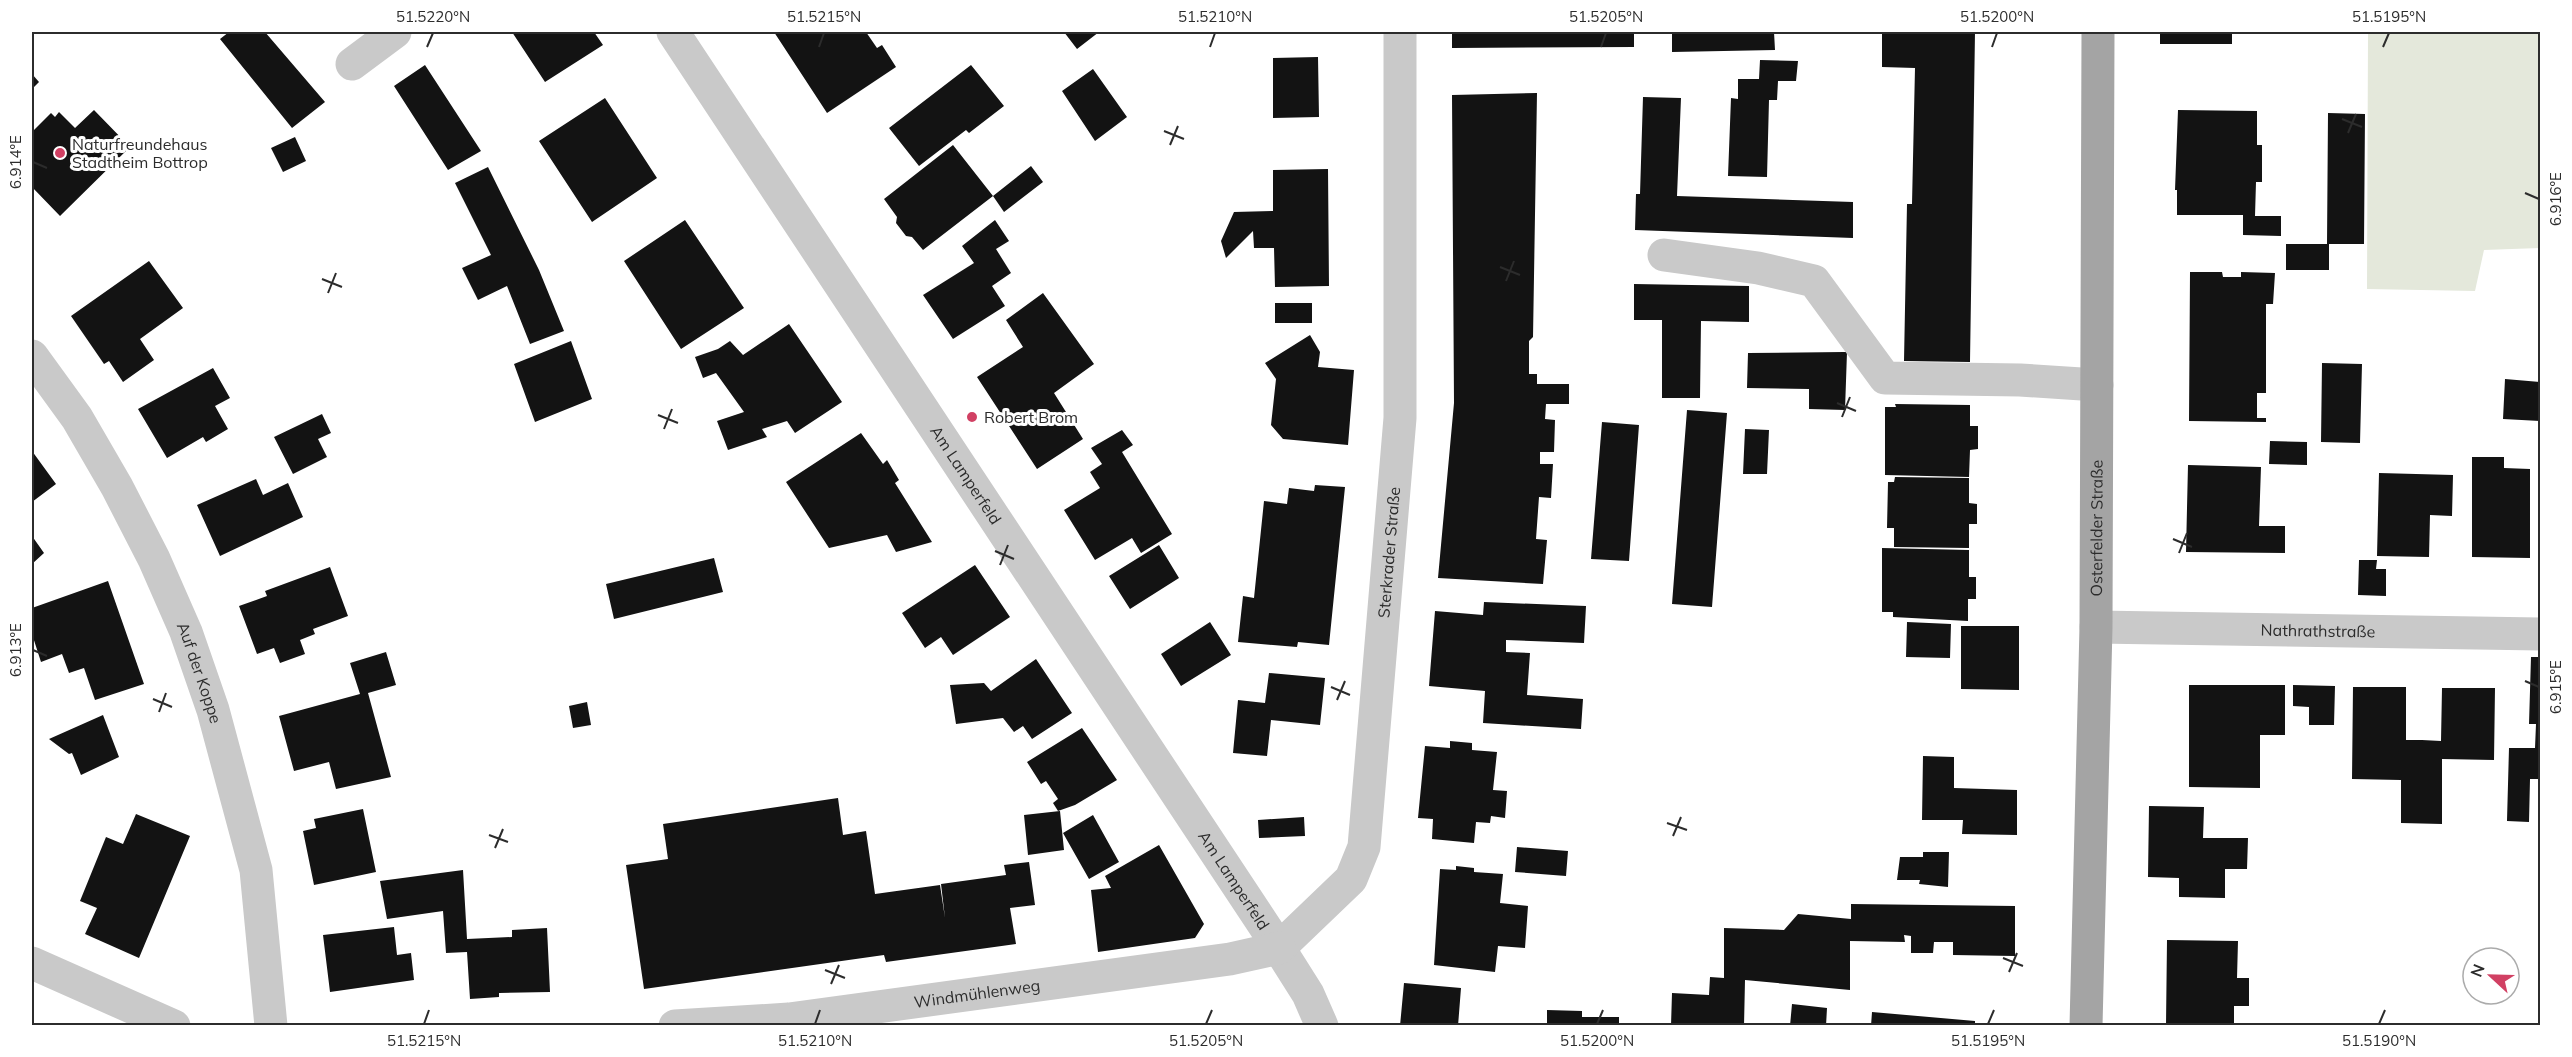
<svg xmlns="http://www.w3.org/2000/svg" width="2572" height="1057" font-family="Mulish,sans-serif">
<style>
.green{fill:#e4e8db}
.building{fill:#131313}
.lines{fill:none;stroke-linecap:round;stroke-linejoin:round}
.minor{stroke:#c9c9c9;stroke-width:33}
.major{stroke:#a4a4a4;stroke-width:33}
.ticks{fill:none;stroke:#2c2c2c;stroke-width:2}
.poi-dot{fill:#d14063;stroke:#fff;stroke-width:2}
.labels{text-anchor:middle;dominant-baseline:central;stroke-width:6;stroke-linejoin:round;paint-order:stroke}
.poi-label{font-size:16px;fill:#2c2c2c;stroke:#fff;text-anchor:start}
.street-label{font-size:16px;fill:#2c2c2c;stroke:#fff}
.neatline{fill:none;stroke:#2c2c2c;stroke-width:2}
.ticks-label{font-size:15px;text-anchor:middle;fill:#2c2c2c}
</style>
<rect width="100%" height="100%" fill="#fff"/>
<path class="green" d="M2368,32H2540V248L2484,250L2475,291L2367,289Z"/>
<path class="building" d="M229,32H265L325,102L292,128L220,39Z
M512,32H594L603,45L545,82Z
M774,32H866L877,48L882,45L896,67L827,113Z
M1064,32H1099L1077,49Z
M1452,32H1634V47L1452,48Z
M1672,32H1774L1775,50L1672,52Z
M1882,32H1975L1970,362L1904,361L1907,204H1912L1915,68L1882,67Z
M2160,32H2232V44H2160Z
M1318,57L1319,117L1273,118V58Z
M1760,60L1798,61L1796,81H1778L1777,100H1769L1767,177L1728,176L1731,98L1738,99V79H1759Z
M425,65L481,151L448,170L394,86Z
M971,65L1004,106L969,133L966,130L919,166L889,128Z
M1093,69L1127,117L1095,141L1062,91Z
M32,74L39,82L32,89Z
M1537,93L1533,337L1529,341V374H1537V384H1569V404H1546L1545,419L1555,420L1554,452H1540V464H1553L1551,498L1539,497L1536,539L1547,540L1543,584L1438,578L1454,403L1452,95Z
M1643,97L1681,98L1677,196L1853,202V238L1635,230L1636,194H1640Z
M605,98L657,178L592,222L539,141Z
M94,110L130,147L60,216L32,187V132L51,113L55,117L59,112L75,128Z
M2178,110L2257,111V145H2262V182H2256L2255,216H2281V236L2243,235V215H2177V190H2175Z
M2328,113L2365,114L2364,244H2329V270H2286V244H2327Z
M295,137L306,161L283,172L271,148Z
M953,145L993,196L923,250L912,237L906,236L896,223L897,217L884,199Z
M1031,166L1043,182L1004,212L993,196Z
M488,167L539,270L564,331L530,344L507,286L478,300L462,268L491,255L455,183Z
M1328,169L1329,286L1275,287L1274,248H1254L1253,231L1226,258L1221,241L1234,212L1273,211V170Z
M685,220L744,308L681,349L624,261Z
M995,220L1009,241L996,249L1011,273L992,286L1005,306L953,339L923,295L974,263L962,246Z
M149,261L183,308L140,339L154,360L123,382L109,361L104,364L71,316Z
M2190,272H2222L2223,277H2241V272L2275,273L2273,304H2266V393H2257V418H2266V422L2189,421Z
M1634,284L1749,286V322L1701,321L1700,398H1662V320H1634Z
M1043,293L1094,364L1054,393L1083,439L1037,469L977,377L1023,347L1006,320Z
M1275,303H1312V323H1275Z
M789,324L842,402L795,433L787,421L762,429L767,437L728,450L717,421L744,412L716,373L703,378L695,357L718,349L730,341L743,355Z
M1310,335L1320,352L1318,367L1354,370L1348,445L1283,439L1271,425L1276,379L1265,363Z
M571,341L592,399L535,422L514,364Z
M1844,352H1847L1845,410L1809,409V389L1747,388L1748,353Z
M2322,363L2362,364L2360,443L2321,442Z
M213,368L230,398L215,406L228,429L206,442L203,437L167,458L138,409Z
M2505,379L2540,382V421L2503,419Z
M1895,404L1970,405V426H1978V449L1970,450L1969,477L1885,475V407H1896Z
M1687,410L1727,413L1712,607L1672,604Z
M322,414L331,433L318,439L327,457L293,474L274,437Z
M1602,422L1639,425L1629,561L1591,559Z
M1745,429L1769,430L1767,474H1743Z
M1122,430L1133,445L1122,452L1172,534L1141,553L1132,538L1095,560L1064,510L1100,488L1090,472L1102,464L1091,448Z
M861,433L883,464L887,460L899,480L895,483L932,542L896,552L887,535L829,548L786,482Z
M2270,441L2307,442V465L2269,464Z
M32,451L56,484L32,502Z
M2472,457H2504V468L2530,469V558L2472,557Z
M2188,465L2261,467L2259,526H2285V553L2186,552Z
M2379,473L2453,475L2452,516L2430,515L2429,557L2377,556Z
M1895,477L1969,478V503L1977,504V524H1969V548L1894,547V528H1887L1888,482H1894Z
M256,479L263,495L288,483L303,517L220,556L197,505Z
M1315,485L1345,487L1329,645L1298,642L1297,647L1238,642L1243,596L1254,598L1264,501L1287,504L1289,488L1314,491Z
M32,536L44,553L32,564Z
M1159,545L1179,578L1130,609L1109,576Z
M1882,548L1969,550V577H1976V599H1968V621L1893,617V612H1882Z
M714,558L723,592L614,619L606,584Z
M2359,560H2377L2376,569H2386V596L2358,595Z
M975,565L1010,617L953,655L941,637L925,648L902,613Z
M330,567L348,616L313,629L315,634L300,640L305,654L280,663L274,648L257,654L239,606L267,596L265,591Z
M108,581L144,684L95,700L84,668L69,673L62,654L41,662L32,634V608Z
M1484,602L1586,606L1584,643L1506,640V652L1530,653L1527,695L1583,699L1581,729L1483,723L1485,691L1429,686L1435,611L1483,615Z
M1210,622L1231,655L1181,686L1161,654Z
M1907,622L1951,624L1950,658L1906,657Z
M1961,626H2019V690L1961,689Z
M386,652L396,685L368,693L391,777L336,789L329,762L294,771L279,716L360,694L350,663Z
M2531,657H2540V779H2530L2529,822L2507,821L2509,748H2535L2536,724H2529Z
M1036,659L1072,713L1032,739L1023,726L1014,732L1003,718L956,724L950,685L984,683L991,691Z
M1269,673L1325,678L1320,725L1271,720L1267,756L1233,753L1238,700L1265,703Z
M2189,685H2285V735H2260V788L2189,787Z
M2293,685L2335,686L2334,725H2309V707L2293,706Z
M2353,687H2406V740H2422L2441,741L2442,688H2495L2494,760L2442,759V824L2401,823V780L2352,779Z
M587,702L591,725L573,728L569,706Z
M103,715L119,757L81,775L72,753L69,754L49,739Z
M1082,728L1117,780L1075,805L1058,811L1053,803L1058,799L1046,781L1041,784L1027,762Z
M1450,741L1472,743V750L1497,752L1493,790L1507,791L1505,818L1491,816L1490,823L1476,822L1474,843L1432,839L1433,819L1418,818L1425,746L1450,748Z
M1923,756L1954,757V788L2017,790V835L1962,834L1963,820H1922Z
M838,798L843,835L866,831L875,894L940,885L945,918L941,884L1006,875L1004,865L1029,862L1035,905L1010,908L1016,944L886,962L884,955L644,989L626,865L668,859L663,824Z
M2149,806L2204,807L2203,838H2248L2247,869H2225V898L2179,897V878L2148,877Z
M363,809L376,872L314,885L303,831L316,828L314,819Z
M1060,811L1064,850L1028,855L1024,815Z
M136,814L190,836L139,958L85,934L97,908L80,901L106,837L123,844Z
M1093,815L1119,862L1089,879L1063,833Z
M1304,817L1305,836L1259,838L1258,820Z
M1159,845L1204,924L1195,938L1098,952L1091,890L1111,888L1105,876Z
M1517,847L1568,851L1566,876L1515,872Z
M1923,852H1949L1948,887L1919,884L1920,880H1897L1900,857H1923Z
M1456,866L1474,868V872L1503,874L1500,903L1528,906L1525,948L1498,946L1495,972L1434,965L1440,869L1456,870Z
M463,870L467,939L512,937V930L547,928L550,992L499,993V997L470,999L467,952L446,953L443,911L387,919L380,881Z
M1851,904L2015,906V956L1953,955V942H1934L1933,953H1911V936L1904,935L1905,942L1850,941V990L1745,980L1744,1026H1671L1672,993L1709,995L1710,977L1724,978V928L1784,930L1798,914L1851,919Z
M394,927L397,955L411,953L414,980L330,992L323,935Z
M2167,940L2238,941L2237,978H2249V1006H2234V1026H2166Z
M1404,983L1461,988L1458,1026H1400Z
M1792,1004L1827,1008L1826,1026H1790Z
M1547,1010L1582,1011V1017H1619V1026H1547Z
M1872,1012L1975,1021V1026H1871Z"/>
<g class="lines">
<g class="minor">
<path id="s1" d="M673,32L1279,948L1308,994L1322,1026"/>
<path d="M352,64L395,32"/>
<path d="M1664,255L1758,268L1814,281L1885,378L2020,380L2097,385"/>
<path id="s2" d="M32,356L77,418L117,487L154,559L186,632L213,710L256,870L271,1026"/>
<path id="s3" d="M2096,627L2540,634"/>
<path id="s4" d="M1279,948L1351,879L1364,847L1400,418V32"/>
<path d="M32,963L174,1026"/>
<path id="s5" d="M675,1026L789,1019L1230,959L1279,948"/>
</g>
<path class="major" id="s6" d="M2086,1026L2096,627L2098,32"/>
</g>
<path class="ticks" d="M427,47L433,33M819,47L824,33M1210,47L1215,33M1601,47L1606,33M1992,47L1997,33M2383,47L2389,33M2342,119L2362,127M1164,131L1184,139M2348,133L2356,114M1170,145L1178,126M33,162L47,168M2525,193L2539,199M1500,267L1520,275M322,279L342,287M1506,281L1514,261M328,293L336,273M1837,403L1856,411M658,415L678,423M1842,417L1850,397M664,429L672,409M2173,539L2192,547M995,551L1014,559M2179,553L2187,533M1000,565L1008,545M33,650L47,656M2525,681L2539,687M1331,687L1350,695M153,699L172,707M1337,700L1345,681M159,712L166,693M1667,823L1687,830M489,835L508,842M1673,836L1681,817M495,848L503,829M2003,958L2023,966M825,970L845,978M2009,972L2017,953M831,984L839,965M424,1024L429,1010M815,1024L820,1010M1206,1024L1212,1010M1597,1024L1603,1010M1988,1024L1994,1010M2379,1024L2385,1010"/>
<g class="poi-dot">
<circle cx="60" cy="153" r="6"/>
<circle cx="972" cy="417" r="6"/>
</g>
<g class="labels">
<g class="poi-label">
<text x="72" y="144">Naturfreundehaus<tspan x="72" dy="18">Stadtheim Bottrop</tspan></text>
<text x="984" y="417">Robert Brom</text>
</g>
<g class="street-label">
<text stroke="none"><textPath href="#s1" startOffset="531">Am Lamperfeld</textPath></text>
<text stroke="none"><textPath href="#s6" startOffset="498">Osterfelder Straße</textPath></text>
<text stroke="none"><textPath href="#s4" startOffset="430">Sterkrader Straße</textPath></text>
<text stroke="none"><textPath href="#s3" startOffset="222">Nathrathstraße</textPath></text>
<text stroke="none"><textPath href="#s2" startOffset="360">Auf der Koppe</textPath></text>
<text stroke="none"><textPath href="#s1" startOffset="1017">Am Lamperfeld</textPath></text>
<text stroke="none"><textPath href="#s5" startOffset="304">Windmühlenweg</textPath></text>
</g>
</g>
<rect width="2572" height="1057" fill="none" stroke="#ffffff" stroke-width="66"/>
<g transform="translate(2491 976) rotate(292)"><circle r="28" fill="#ffffff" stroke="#ababab" stroke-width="1.5"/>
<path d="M0-4.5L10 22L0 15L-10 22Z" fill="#d14063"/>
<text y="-9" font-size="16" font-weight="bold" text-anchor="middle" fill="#2c2c2c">N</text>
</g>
<rect x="33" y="33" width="2506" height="991" class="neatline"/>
<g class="ticks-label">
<text x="433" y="22">51.5220°N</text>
<text x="824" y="22">51.5215°N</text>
<text x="1215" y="22">51.5210°N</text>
<text x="1606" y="22">51.5205°N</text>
<text x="1997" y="22">51.5200°N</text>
<text x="2389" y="22">51.5195°N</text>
<text transform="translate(16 162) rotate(-90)" y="5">6.914°E</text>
<text transform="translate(2556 199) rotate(-90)" y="5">6.916°E</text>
<text transform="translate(16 650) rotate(-90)" y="5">6.913°E</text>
<text transform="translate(2556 687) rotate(-90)" y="5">6.915°E</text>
<text x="424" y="1046">51.5215°N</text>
<text x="815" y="1046">51.5210°N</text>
<text x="1206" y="1046">51.5205°N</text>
<text x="1597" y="1046">51.5200°N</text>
<text x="1988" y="1046">51.5195°N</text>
<text x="2379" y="1046">51.5190°N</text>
</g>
</svg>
